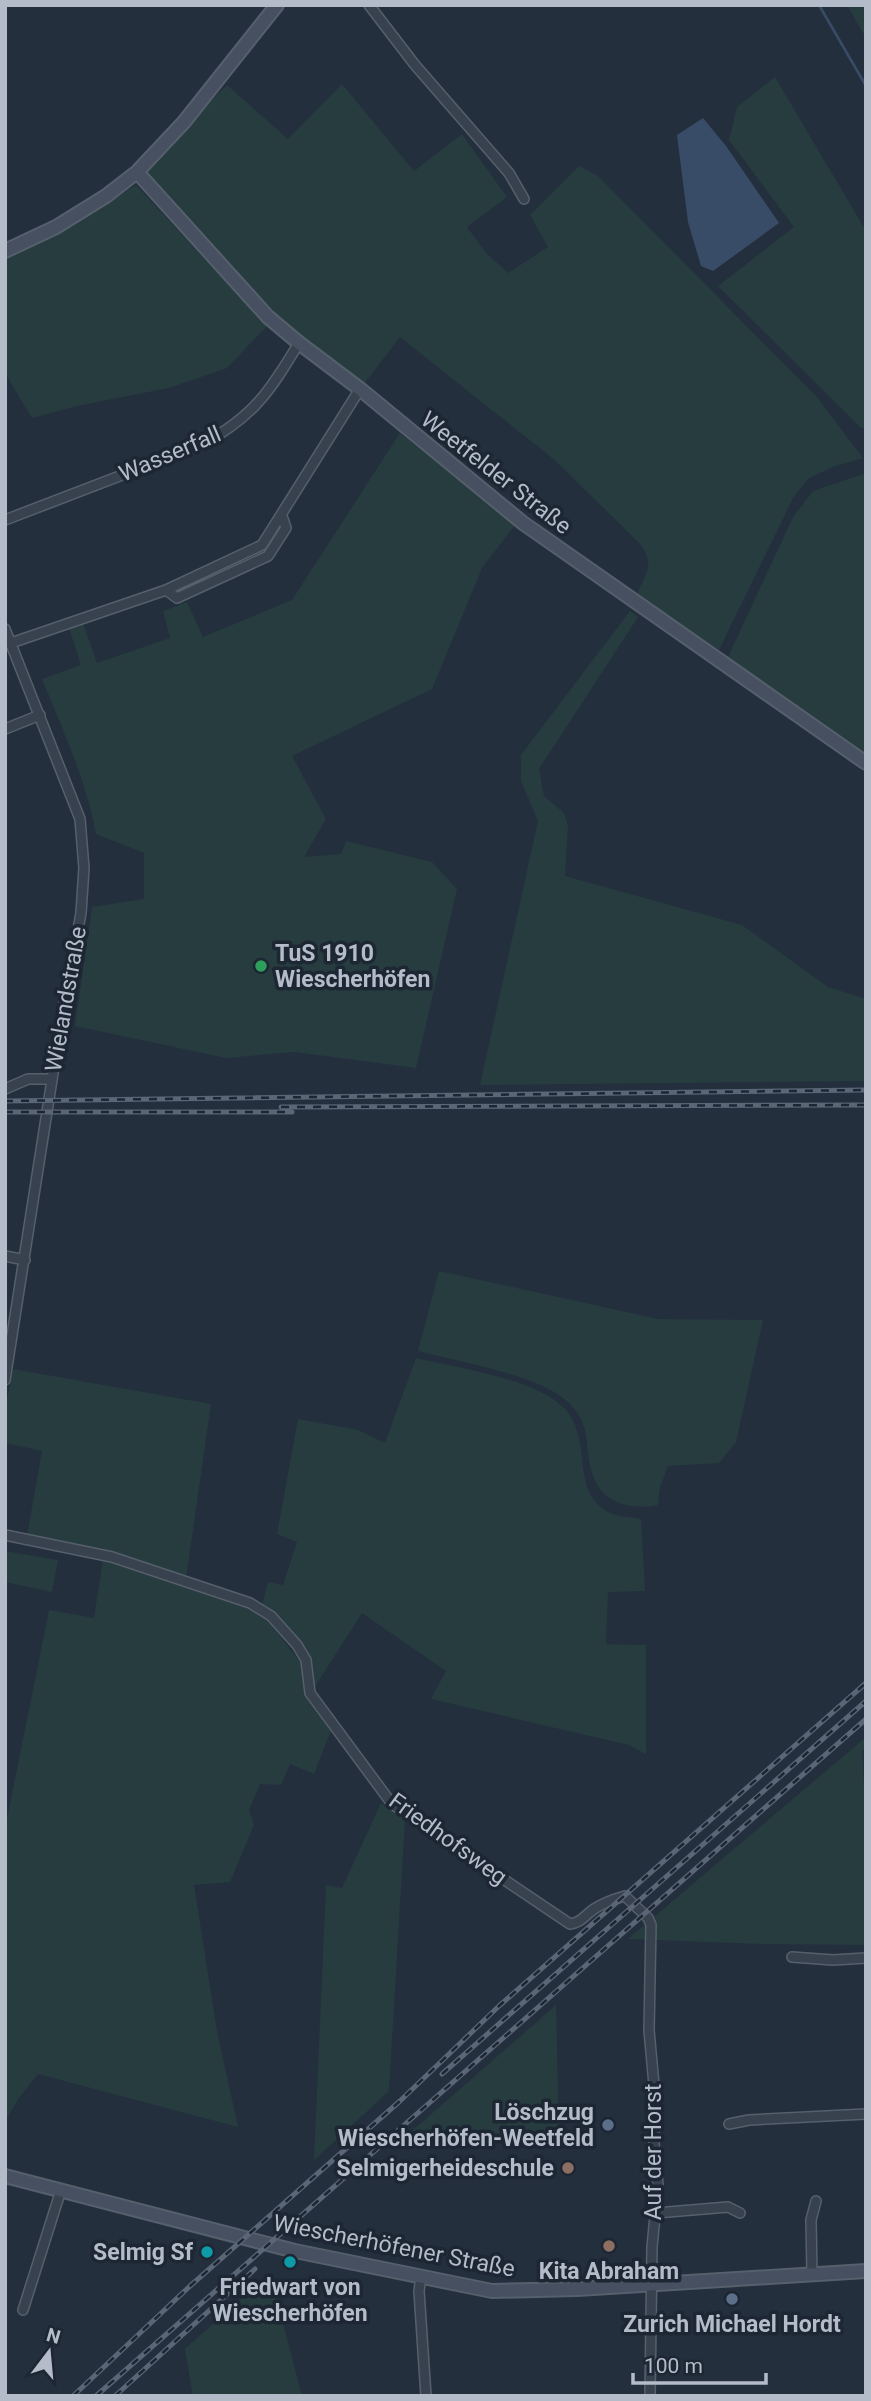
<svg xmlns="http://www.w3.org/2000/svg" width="871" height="2401" font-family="Roboto,sans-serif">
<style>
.green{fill:#263c3f}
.water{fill:#394c67}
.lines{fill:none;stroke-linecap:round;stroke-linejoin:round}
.stream{stroke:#394c67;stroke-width:2.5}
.street-casing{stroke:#565f6c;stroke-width:12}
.secondary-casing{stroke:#565f6c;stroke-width:16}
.street{stroke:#38414e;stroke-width:9}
.secondary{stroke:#465061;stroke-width:12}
.rail-casing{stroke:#5a6575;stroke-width:5}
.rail{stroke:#1d2633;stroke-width:2.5;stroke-dasharray:8;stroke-linecap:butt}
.leisure-dot{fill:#2e9e5b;stroke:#1d2633;stroke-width:2.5}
.service-dot{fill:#5c6f8a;stroke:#1d2633;stroke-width:2.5}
.education-dot{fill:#8d6e63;stroke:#1d2633;stroke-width:2.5}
.culture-dot{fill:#0f9aa8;stroke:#1d2633;stroke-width:2.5}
.labels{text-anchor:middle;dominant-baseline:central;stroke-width:7;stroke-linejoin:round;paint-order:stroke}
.street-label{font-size:23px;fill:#b4bcc9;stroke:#1d2633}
.poi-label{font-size:23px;font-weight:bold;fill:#b4bcc9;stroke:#1d2633;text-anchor:end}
</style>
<rect width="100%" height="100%" fill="#242f3e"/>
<path class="green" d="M847,5H866V38Z
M775,77L866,231V428H861L718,286L794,227L729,140L737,107Z
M342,84L414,171L462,134L507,197L467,227L486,253L508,273L548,247L530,215L579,166L598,176L816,396L863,458L835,466L809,478L793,498L719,650L637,594C646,574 655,565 641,545L556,461L400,337L364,384L283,322L141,170L227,85L288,139Z
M136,185L267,326L227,368L169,388L77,406L32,418L5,373V257L57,235Z
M400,433L515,525L482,568L432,689L292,756L326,819L304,857L341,854L346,841L432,862L457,889L416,1068L295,1052L226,1058L75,1026L92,907L144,899V853L96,834C86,780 63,730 42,679L81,665L69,628L83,623L97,663L170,638L163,611L187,602L203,637L292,600Z
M863,474H866V753L728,657L793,517L813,491Z
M630,611L638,617L539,769L544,796L564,813L568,826L565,876L742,925L828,987L866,999V1081L480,1085L538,821L521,781V755Z
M439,1271L658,1319L763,1320L736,1442L719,1463L668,1466L660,1487L658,1505C627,1511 599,1502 591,1469C584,1444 592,1427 570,1404C543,1375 458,1362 418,1351Z
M416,1358C457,1368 531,1378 562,1406C596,1438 567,1491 610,1513C618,1517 631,1517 641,1519L645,1591L608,1592L606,1644L646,1645V1754L629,1745L431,1699L446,1671L362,1613L314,1688C312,1680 314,1673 313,1666C308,1644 279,1619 262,1605L268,1582L283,1585L297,1542L277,1534L298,1419L358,1430L385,1443Z
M13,1369L211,1404L186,1579L27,1536L42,1451L5,1443V1410Z
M5,1551L58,1560L52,1592L5,1582Z
M103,1559L183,1582L262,1613L304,1667L305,1691L331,1731L314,1774L290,1764L281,1785L260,1784L249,1810L254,1825L230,1882L194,1885L217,2031L238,2127L38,2074L18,2099L5,2122V1829L49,1610L94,1618Z
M866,1737V1748L862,1751L866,1819V1945L762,1944L628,1939Z
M381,1803L405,1819L389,2091L314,2160L326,1885L342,1888Z
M556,2005L559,2132L405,2137Z
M270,2273L302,2396H193L185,2349Z"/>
<path class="water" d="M703,118L726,146L779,223L713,271L701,266L688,222L677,135Z"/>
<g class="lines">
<path class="stream" d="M819,5L866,86"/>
<defs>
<path id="street" d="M369,5L415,65L509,173L524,199
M5,520L203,444C254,416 270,391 299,343
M166,590L177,598L268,556L286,528L282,516
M5,629L80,819L84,868L81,913L62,1016L5,1380
M11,643L166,590L262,545L360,389
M5,729L40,715
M5,1089L28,1079H52
M5,1256L25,1260
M5,1535L112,1557L250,1603L271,1616L297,1645L306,1660L310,1693L392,1804L570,1924C581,1923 585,1915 594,1909C603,1903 614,1899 625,1896L648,1918L651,1925L649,2030L654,2085V2143L658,2185L652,2247L650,2396
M792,1957L833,1960L866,1958
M729,2124L749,2120L866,2114
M656,2213L728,2207L740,2213
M812,2274L811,2220L816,2201
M421,2277L419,2291L426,2396
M23,2310L61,2190"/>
<path id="secondary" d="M137,172L268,317L299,343L360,389L523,523L866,763
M5,251L56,227L106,196L137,172L184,122L277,5
M5,2176L295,2251L492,2291L577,2289L866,2271"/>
</defs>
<use href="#street" class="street-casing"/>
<use href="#secondary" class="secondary-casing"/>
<use href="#street" class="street"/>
<use href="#secondary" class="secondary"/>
<defs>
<path id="rail" d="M5,1101L866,1090
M281,1107L866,1105
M5,1112H292
M442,2074L866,1701
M73,2396L189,2287L400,2101L499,2006L866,1683
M96,2396L866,1719
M115,2396L255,2269"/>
</defs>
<use href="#rail" class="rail-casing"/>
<use href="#rail" class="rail"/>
</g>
<circle class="leisure-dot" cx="261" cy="966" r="7"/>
<g class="service-dot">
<circle cx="608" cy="2125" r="7"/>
<circle cx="732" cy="2299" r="7"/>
</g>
<g class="education-dot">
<circle cx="568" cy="2168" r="7"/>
<circle cx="609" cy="2246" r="7"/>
</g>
<g class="culture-dot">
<circle cx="207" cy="2252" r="7"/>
<circle cx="290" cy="2262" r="7"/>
</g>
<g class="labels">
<g class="street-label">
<text transform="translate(170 454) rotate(-23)">Wasserfall</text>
<text transform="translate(496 473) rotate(38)">Weetfelder Straße</text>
<text transform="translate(66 999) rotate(-80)">Wielandstraße</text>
<text transform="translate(448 1839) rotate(36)">Friedhofsweg</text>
<text transform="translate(653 2152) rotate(-90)">Auf der Horst</text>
<text transform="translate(394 2246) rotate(11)">Wiescherhöfener Straße</text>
</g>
<g class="poi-label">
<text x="275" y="953" text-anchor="start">TuS 1910<tspan x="275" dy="26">Wiescherhöfen</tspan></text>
<text x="594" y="2112">Löschzug<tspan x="594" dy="26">Wiescherhöfen-Weetfeld</tspan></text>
<text x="554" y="2168">Selmigerheideschule</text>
<text x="193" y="2252">Selmig Sf</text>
<text x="609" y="2271" text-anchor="middle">Kita Abraham</text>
<text x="290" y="2287" text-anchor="middle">Friedwart von<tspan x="290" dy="26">Wiescherhöfen</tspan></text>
<text x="732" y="2324" text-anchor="middle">Zurich Michael Hordt</text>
</g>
</g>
<rect width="871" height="2401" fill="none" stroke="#b4bcc9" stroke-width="14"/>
<g transform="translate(49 2352) rotate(16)" stroke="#1d2633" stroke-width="5" paint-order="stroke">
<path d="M0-5L12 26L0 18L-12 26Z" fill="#b4bcc9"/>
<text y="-10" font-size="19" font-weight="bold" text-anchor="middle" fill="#b4bcc9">N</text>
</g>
<path d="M633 2373v10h133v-10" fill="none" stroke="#b4bcc9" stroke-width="3.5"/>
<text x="644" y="2373" font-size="21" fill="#b4bcc9" stroke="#1d2633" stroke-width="5" paint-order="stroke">100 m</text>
</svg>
